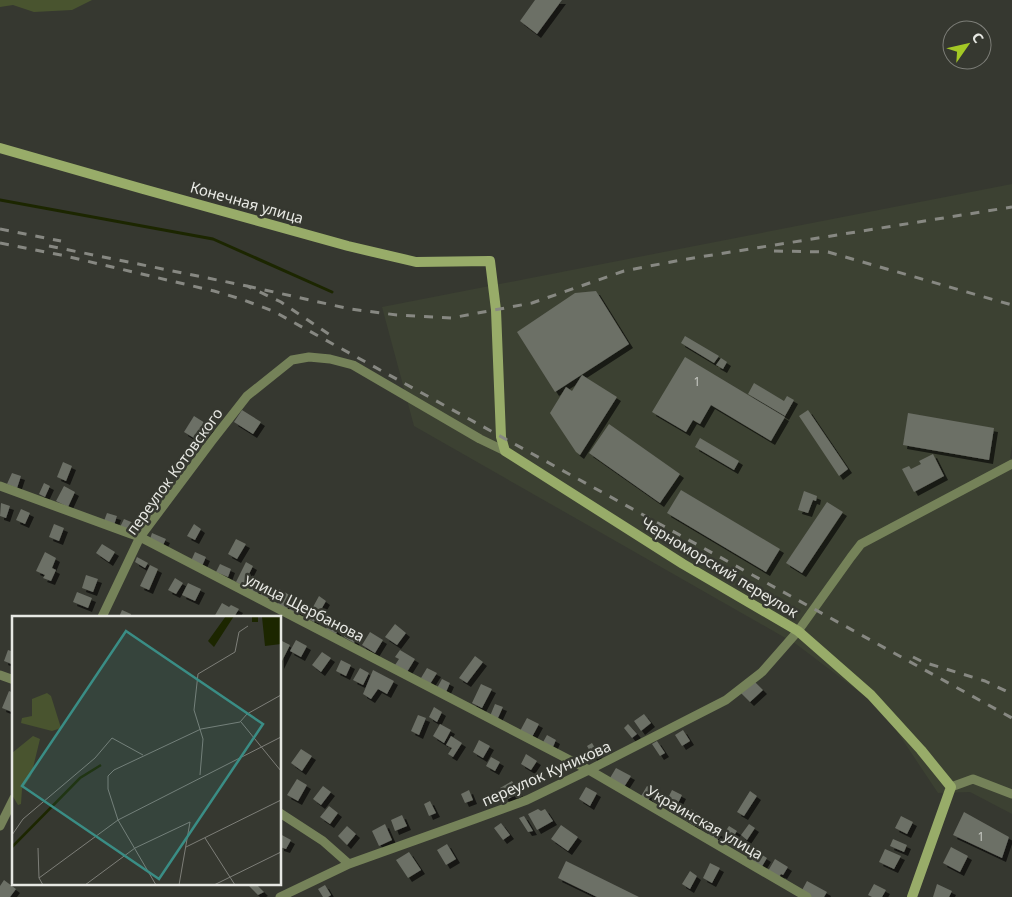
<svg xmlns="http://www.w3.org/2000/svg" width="1012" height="897" font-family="'Noto Sans',sans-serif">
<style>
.built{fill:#3c4132}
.green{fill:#49542f}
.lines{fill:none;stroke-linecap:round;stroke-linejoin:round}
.stream{stroke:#1c2600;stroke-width:3}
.building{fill:#6c6f66;filter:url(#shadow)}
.street{stroke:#758259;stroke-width:9}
.secondary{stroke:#98ac69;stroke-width:10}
.rail{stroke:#878882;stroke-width:3;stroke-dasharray:9 9;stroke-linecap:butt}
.labels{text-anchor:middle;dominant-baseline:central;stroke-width:5;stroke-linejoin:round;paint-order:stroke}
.number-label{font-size:12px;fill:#c8cac4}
.street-label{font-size:15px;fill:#e7e8e3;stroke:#363830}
.inset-river{fill:none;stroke:#1c2600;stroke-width:2.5}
.inset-road{fill:none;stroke:#7d7e78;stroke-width:1}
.view{fill:#3a8d85;fill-opacity:0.15;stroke:#3a8d85;stroke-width:2.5}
.inset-edge{fill:none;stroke:#e7e8e3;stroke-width:2.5}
</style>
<defs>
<filter id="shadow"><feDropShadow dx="4" dy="4" stdDeviation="0" flood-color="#0009"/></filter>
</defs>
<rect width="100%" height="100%" fill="#363830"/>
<path class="built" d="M1012,184V445L1010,458L1012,459V814L970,792L938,793L882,709L796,644L414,426L382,307Z"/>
<path class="green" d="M0,0H92L72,10L34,12L13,5L0,7Z"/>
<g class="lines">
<path class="stream" d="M0,200L213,239L332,292"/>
</g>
<path class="building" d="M535,0H562L537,34L520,21Z
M596,291L629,344L555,392L517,332L575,293Z
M685,336L719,356L714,363L681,343Z
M685,357L785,417L771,441L711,405L700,424L693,420L686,432L652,412Z
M721,358L727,362L723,369L716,365Z
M582,375L617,397L580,455L576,452L550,413L566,387L572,391Z
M754,383L784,401L787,396L794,400L785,416L748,394Z
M242,410L261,422L253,434L234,422Z
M808,410L848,469L839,476L799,416Z
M908,413L994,428L989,460L903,445Z
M194,416L213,428L204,444L184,432Z
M609,424L680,474L660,503L589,453Z
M700,438L739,461L734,470L695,447Z
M933,454L944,476L914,492L902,469L909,466L911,469L921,464L919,461Z
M63,462L72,466L66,481L57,477Z
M12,473L21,476L17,488L7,484Z
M44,483L50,486L45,497L39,494Z
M64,486L75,492L68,507L56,501Z
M681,490L780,549L766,572L667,513Z
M804,491L817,496L816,501L813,500L808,513L798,510Z
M827,502L843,512L802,573L786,563Z
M1,503L10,506L6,518L0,516Z
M21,509L30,513L25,524L16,520Z
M107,513L117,516L114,525L104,521Z
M124,519L136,524L131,534L119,529Z
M54,524L64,528L59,541L49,537Z
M194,524L201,529L195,540L187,536Z
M152,533L166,539L163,545L150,539Z
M236,539L246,544L237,559L228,554Z
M102,544L115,552L109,562L96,553Z
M45,552L56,558L52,568L56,570L51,581L43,578L45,575L36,571Z
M195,552L206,557L202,566L191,561Z
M137,557L148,563L145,568L135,562Z
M246,562L253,566L243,586L236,582Z
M220,564L231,569L228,577L216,572Z
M150,565L158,569L149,590L140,586Z
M86,575L98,579L93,592L82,588Z
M175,578L183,583L176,594L168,590Z
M254,580L262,584L257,594L249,590Z
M188,583L201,589L195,601L182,595Z
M265,586L272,590L267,600L260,596Z
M279,589L293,597L286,611L277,606L279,602L274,599Z
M77,592L92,598L88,608L73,602Z
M319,596L326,601L314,622L307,618Z
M296,599L304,604L297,615L289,610Z
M222,603L229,607L231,605L239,609L234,617H214Z
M122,610L131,614L130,617H119Z
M331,619L341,624L336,634L326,629Z
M395,624L406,633L397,645L385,637Z
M349,626L360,632L354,643L344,637Z
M370,632L383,640L375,653L362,645Z
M280,640L290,645L280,665Z
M296,640L307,646L301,657L290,651Z
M8,650L14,652V665L4,661Z
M400,650L415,659L407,672L395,665L399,659L395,657Z
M322,652L331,658L321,672L312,665Z
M475,656L483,662L467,683L459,678Z
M341,660L351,665L346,676L336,671Z
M360,668L369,673L363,685L353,680Z
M427,668L437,673L430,684L421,678Z
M373,670L394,681L387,694L378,689L371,699L363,694Z
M442,679L450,683L446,692L437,688Z
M753,680L763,690L750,702L741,693Z
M481,684L492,689L482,708L472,703Z
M9,691L14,693V707L12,712L2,708Z
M495,704L503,707L497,720L490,716Z
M434,707L442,712L437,722L429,717Z
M644,714L651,723L641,731L634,721Z
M418,715L426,718L419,735L411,731Z
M527,718L539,724L532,737L520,731Z
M440,724L451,730L444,743L433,736Z
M628,724L637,734L632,738L624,728Z
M683,730L690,741L682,746L675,735Z
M547,735L556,740L552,749L542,744Z
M451,736L462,743L453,757L448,754L452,748L446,745Z
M479,740L490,746L483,758L473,752Z
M657,741L665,753L660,756L652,744Z
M592,743L599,755L594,758L587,746Z
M301,749L312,756L302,771L291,763Z
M526,754L537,761L531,770L521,764Z
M491,757L500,762L495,771L486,766Z
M616,768L631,776L624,787L610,778Z
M297,779L307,785L298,801L287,795Z
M512,781L519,793L506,800L500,788Z
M323,786L331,792L321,805L313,799Z
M647,786L654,790L647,802L640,798Z
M586,787L597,793L590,806L579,799Z
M469,790L473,800L465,803L461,794Z
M672,790L682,795L676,807L666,802Z
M750,791L757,796L744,816L737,812Z
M430,801L436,813L429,816L424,804Z
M329,806L338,813L330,824L320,817Z
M538,809L541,811L545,809L553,821L537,830L528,814Z
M691,809L702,816L695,826L684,819Z
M964,812L1009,837L1002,858L953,835Z
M402,815L407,826L395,831L391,820Z
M524,816L533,831L528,832L519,818Z
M901,816L913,822L907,834L895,828Z
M501,823L510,835L503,840L494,828Z
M385,824L392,840L379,846L372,831Z
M749,824L755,828L747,840L741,835Z
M561,825L578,837L568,851L551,839Z
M347,826L356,834L347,845L338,836Z
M729,826L737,831L731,840L723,835Z
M712,829L721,834L716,842L707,836Z
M280,834L291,840L286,849L280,847Z
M893,839L907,845L904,852L890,846Z
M447,844L456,859L446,865L437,850Z
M951,847L968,856L960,872L943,863Z
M885,849L901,856L894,869L879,862Z
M756,851L767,858L761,868L749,861Z
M409,852L421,870L408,878L396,860Z
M775,859L788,867L783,875L781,874L779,877L768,871Z
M566,861L639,897H597L558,878Z
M710,863L720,868L712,883L703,878Z
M690,871L697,876L690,889L682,884Z
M4,880L16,889L10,897H0V886Z
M807,881L827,892L824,897H810L801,892Z
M250,883H255L264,892L258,895L248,885Z
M874,884L886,890L882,897H872L868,895Z
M937,884L952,891L949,897H933Z
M325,885L331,895L328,897H323L318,889Z"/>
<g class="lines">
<path class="street" d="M0,486L131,534L140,537L589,770L807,897
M102,617L140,537L211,442L247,396L292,360L309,357L330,359L353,365L480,439L505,451
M0,675L14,680
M951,787L973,779L1012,794
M280,813L323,841L349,864
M0,826L14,798
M280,897L349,864L475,819L527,800L589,770L726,700L762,672L798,631L851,557L861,544L1012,464"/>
<path class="secondary" d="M0,148L143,189L348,246L416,262L490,261L496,310L501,437L505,451L683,564L798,631L871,695L921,750L951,787L912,897"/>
<path class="rail" d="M0,229L61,241
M0,243L61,255L214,291L241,299L273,311L1012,718
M49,246L247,286L281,302L333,337
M774,251L828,252L1012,305
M247,286L350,309L397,315L451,318L532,303L624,271L681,260L1012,207
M913,657L923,662L985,681L1012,694"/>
</g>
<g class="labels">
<g class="number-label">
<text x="697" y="381">1</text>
<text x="981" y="836">1</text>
</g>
<g class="street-label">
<text transform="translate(247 202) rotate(16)">Конечная улица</text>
<text transform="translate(174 471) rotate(-54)">переулок Котовского</text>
<text transform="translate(720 567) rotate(31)">Черноморский переулок</text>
<text transform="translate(305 607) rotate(27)">улица Щербанова</text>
<text transform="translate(546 773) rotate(-24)">переулок Куникова</text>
<text transform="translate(705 822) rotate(30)">Украинская улица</text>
</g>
</g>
<g transform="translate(12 616)">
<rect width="269" height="269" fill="#363830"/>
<path d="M35,77L39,80L49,112L40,115L9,107L10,102L20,100V83ZM21,120L28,123L19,160L10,173L9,188L6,189L0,179V137Z" fill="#49542f"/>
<path d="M214,0H222L202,31L196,25ZM240,0H269V28L253,30L250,1H246V6H240Z" fill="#1c2600"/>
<path class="inset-river" d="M0,231L68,162L89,149"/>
<path class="inset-road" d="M228,106L235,98L269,79M229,106L269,155M188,159L191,123L182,94L186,58L223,36L227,16L236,10M0,219L11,203L83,142L100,122L131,139M193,222L223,269M174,231L269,184M26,232L27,262L31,269M27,262L106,204L269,121M73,269L123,232L178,206L167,269M144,269L106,204L96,173V160L102,154L189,113L228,106M202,269L269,236"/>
<path class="view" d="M114,15L251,108L147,263L10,170Z"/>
<rect width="269" height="269" class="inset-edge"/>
</g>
<g transform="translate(967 45) rotate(56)"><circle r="24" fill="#363830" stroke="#7d7e78"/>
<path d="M0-4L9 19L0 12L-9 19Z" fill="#a4c825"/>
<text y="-8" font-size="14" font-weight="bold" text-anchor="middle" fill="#e7e8e3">С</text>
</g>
</svg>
